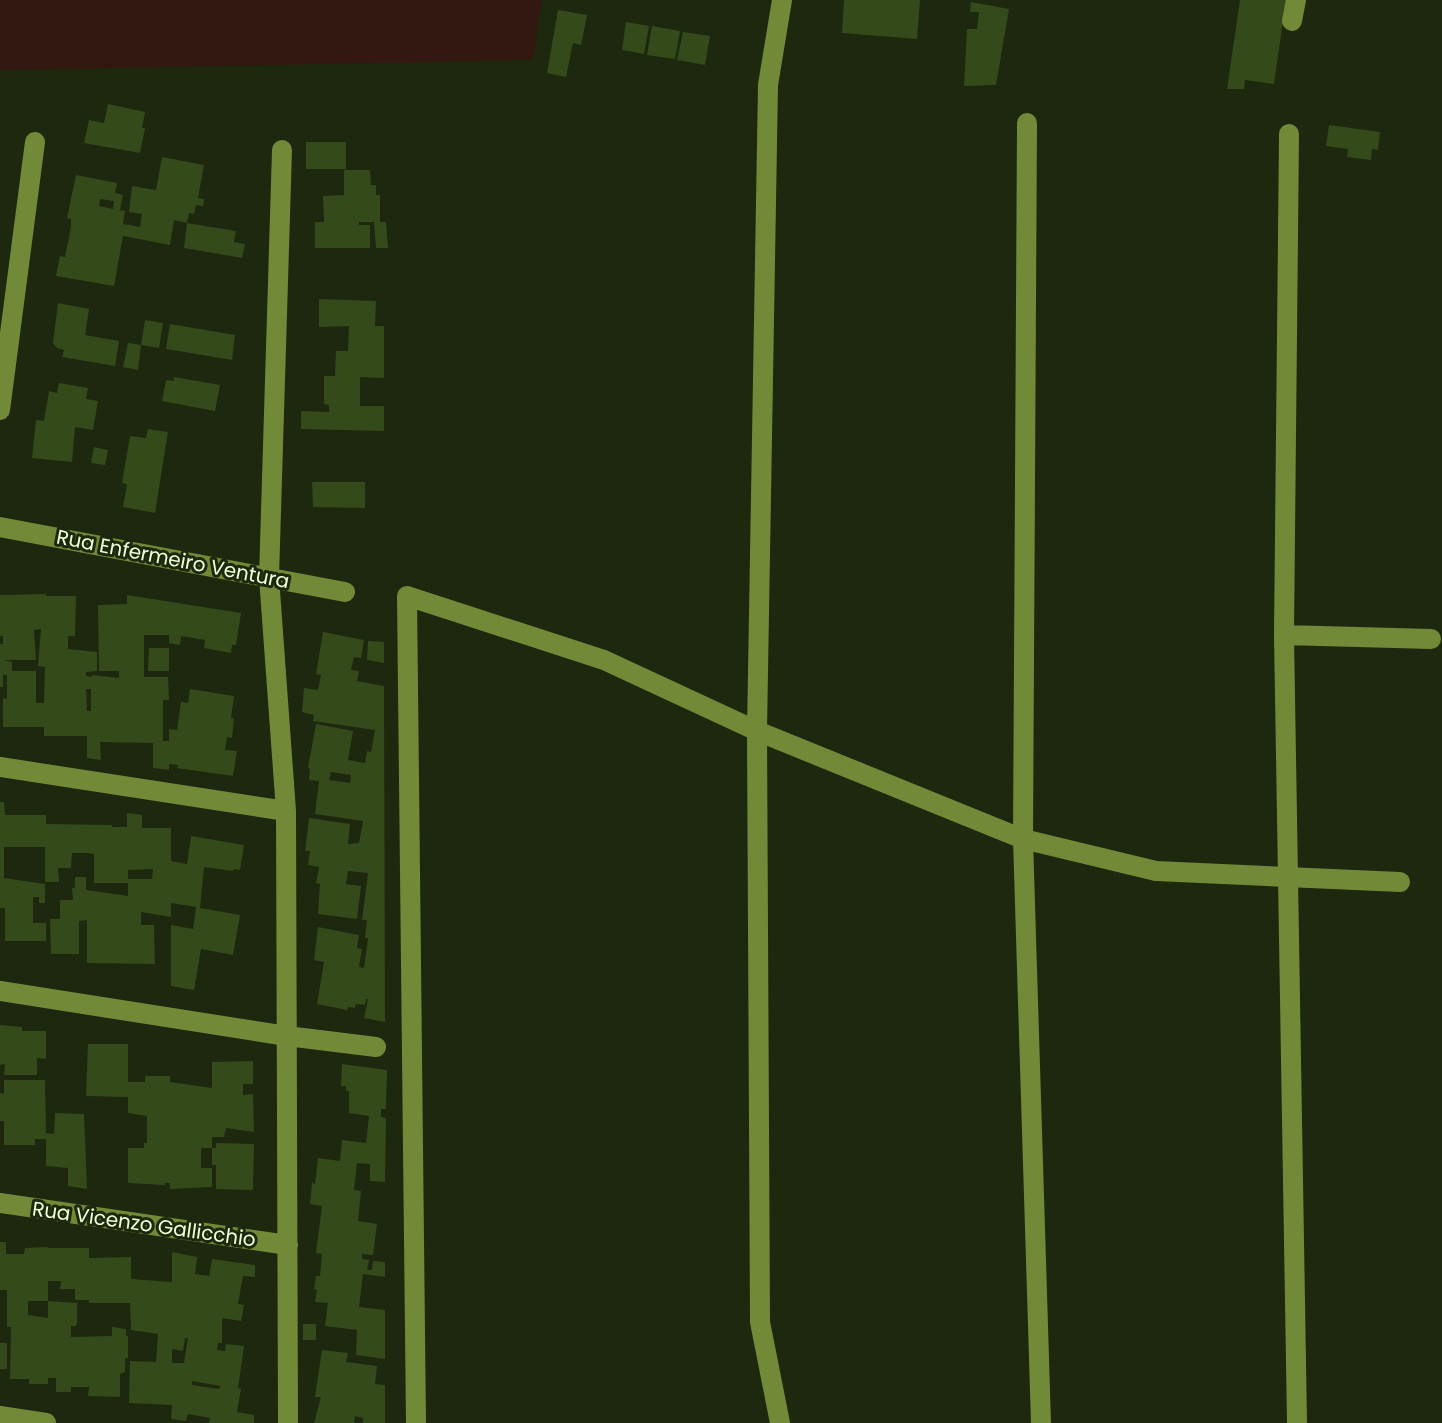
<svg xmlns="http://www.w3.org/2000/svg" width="1442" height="1423" font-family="Poppins,sans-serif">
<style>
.green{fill:#331811}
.building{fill:#344a1a;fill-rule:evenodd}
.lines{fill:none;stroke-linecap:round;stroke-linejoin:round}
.minor{stroke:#728938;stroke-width:20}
.labels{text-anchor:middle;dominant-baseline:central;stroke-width:6;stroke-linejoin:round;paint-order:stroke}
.street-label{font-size:20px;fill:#f0ffd6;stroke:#1d280f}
</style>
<rect width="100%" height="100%" fill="#1d280f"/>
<path class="green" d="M0,0H542L533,60L0,70Z"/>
<path class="building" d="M844,0H920L917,39L842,33Z
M1240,0H1286L1274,84L1245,80L1244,89H1227Z
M971,2L1009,9L996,85L964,86L967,29H977L979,12H970Z
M558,10L587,15L581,45L573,43L566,77L547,73Z
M626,22L649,26L644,54L622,50Z
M652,26L680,31L675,59L647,55Z
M683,32L710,36L705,65L677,60Z
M108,104L145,112L142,128H145L140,153L84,143L89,120L104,123Z
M1329,125L1380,132L1378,150L1372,149L1371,160L1347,157L1348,149L1326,146Z
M306,142H346V169H306Z
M162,157L204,165L198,198L204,199L203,206L196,205L194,214L189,213L187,223L236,231L234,242L245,244L242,258L184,248L187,223L174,220L170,245L123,236L114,286L56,276L60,256L65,257L71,227V219L67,218L76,175L117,183L115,193L123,195L120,210L125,211L123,224L140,227L142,214L129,212L132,186L156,190ZM100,199L114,201L113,209L99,206Z
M344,170H370L371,185H376V195H380V222H386L388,248H376L374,222H359V225H370V248H315V222H324L323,196L344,195Z
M319,299L376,301L375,326H384V378L360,377V406H384V431L301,429V411L329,412V405L324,404V376H335L336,351H348L349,326L319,327Z
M58,303L89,309L85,335L119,341L115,366L62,357L64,350L57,348L53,343Z
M145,320L163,323L159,348L141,345Z
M170,324L235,335L232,360L166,349Z
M128,343L141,345L138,370L123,367Z
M174,377L220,385L215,411L162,401L166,380L174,381Z
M59,383L88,388L86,399L98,401L93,430L75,427L72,462L32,458L36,420L44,421L49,391L57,393Z
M148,429L168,432L155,513L123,507L127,484L122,483L130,436L146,438Z
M94,447L108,450L105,465L91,463Z
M312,482H365V508L313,507Z
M46,594V596H76L75,636H68V649L97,652V671L86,672V676L92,677V675L119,678V671H99L98,605L127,604V595L241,613L236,645H232L231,653L204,648L205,640L181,636L180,645L169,643V635H144V677H168L169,700H163V741H169V729L177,730L181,702L188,703L190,689L234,696L231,718H234L232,738L227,737L225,750L237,751L233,776L177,768L178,765L169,764V770L153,768V743L100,742L101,760L87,758V736H44V727H3V698L7,699V675H3V687H0V644H3V636H0V595ZM41,629L38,666L45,667L44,703H36V671H12V662L3,660H36L34,630ZM86,689H91V711H87Z
M323,632L364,640L361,658L354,657L351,670L359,671L357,681L384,686L385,1022L364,1018L368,999H366L365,1005L356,1004L355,1008L348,1007L347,1010L317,1004L324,962L314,960L318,927L359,935L357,948L362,949L359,967L364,968L368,938H365L367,920H362L368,873L348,871L346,884L361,886L357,919L318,914L320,884L316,883L319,867L308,865L310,851H305L309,818L350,824L348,844L359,843L363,821L315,814L319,781L309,780L310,769L308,768L316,724L353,731L348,760L365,763L367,751L371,752L375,730L313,721L314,715L302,712L304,688L318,690L321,675L316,674ZM331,772L351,775L350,783L329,780Z
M368,641L384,642V663L367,660Z
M149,648H169V671H148Z
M0,802H4L5,815H46V824L112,825V827H127V813L142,815V828H171V861L187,864L191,836L244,845L240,870L234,869L233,871L204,867L200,908L240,915L233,955L201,949L194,990L171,986V925L193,929L196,907L171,903V917L141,912V925H154L155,964L87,963V920L79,921V954H51L50,919H60V900H73L72,888H75V877H86V890L128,896V883H94V854L87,853H72L71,868H58L59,882H45V847H4V878L45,884V903H39V897H33V923H46V941H5V908H0ZM153,869L152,879H128V870Z
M0,1025L22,1027V1031H46V1059L37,1058V1075H4L5,1064L0,1065Z
M88,1044H128V1082H145V1076H170V1082L212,1088V1062L253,1061V1084H243V1095L253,1094L254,1132L226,1128L224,1137H212V1148H201V1168H212V1187L170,1189V1183H165V1185L128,1183V1148H144V1143H147V1116L128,1113V1097L86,1096Z
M342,1064L387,1070L386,1109H381V1117L386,1118L385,1182L370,1181V1164L357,1163L354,1190L361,1191L358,1221L377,1224L373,1255L362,1254V1259L369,1260L367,1270H372L373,1261L385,1262V1277L363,1274L359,1307L385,1310V1359L356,1355L357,1330L325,1326L328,1303L315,1302L317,1290L314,1289L316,1276H320L322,1254L316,1253L322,1206L310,1204L312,1183L315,1184L318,1158L340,1161L342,1140L366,1143L369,1116L349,1113V1091H346V1086H341Z
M4,1080H45L46,1133L54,1134L55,1113L84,1114L87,1189L68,1186V1168L46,1166V1139H35V1145H4V1121H0V1093L4,1094Z
M216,1143L254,1144L253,1190L216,1189V1165H212V1148H216Z
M0,1242H6V1254H24L25,1248L48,1247V1248H89V1258L131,1257V1279L172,1282V1252L197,1257L195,1274L209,1276L212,1259L255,1265V1277L243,1276L238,1304L244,1305L241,1321L222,1318V1343H218L217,1350L225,1351L226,1344L244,1346L238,1388L241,1389L237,1412L254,1415V1423H209L210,1418L188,1414L186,1421L171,1419L172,1405L129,1403L130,1361L156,1362L158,1334L131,1330L130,1303H89V1300H75V1289H60L61,1281H48V1301H28V1315L48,1318V1301L77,1303V1322L76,1326H71V1337L112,1336V1327L126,1329V1336H128V1358H125V1372L120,1374V1397L88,1396L89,1387H71V1392H56V1378H48V1384H29V1379H10L11,1327H7V1290H0ZM185,1338H188L184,1363H172V1349L183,1351ZM192,1381L220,1386L219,1389L192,1385Z
M303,1324H316V1340H303Z
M0,1343H7V1369H0Z
M322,1350L348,1353L346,1362L377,1366L375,1384L385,1385V1423H363V1418L355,1416L354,1423H314L321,1397H315Z"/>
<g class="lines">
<path class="minor" d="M1292,21L1296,0
M1027,123L1023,839L1041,1423
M1289,134L1284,635L1297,1423
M282,150L269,577L286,811L288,1423
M0,410L35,142
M0,527L345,592
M1284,635L1431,639
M0,767L286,811
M0,991L287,1036L376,1047
M0,1203L288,1245
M0,1416L46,1423
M416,1423L407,596L604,660L757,731L1023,839L1156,871L1400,882
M780,1423L760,1322L757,731L768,85L782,0"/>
</g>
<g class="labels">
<g class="street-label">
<text transform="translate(173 559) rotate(11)">Rua Enfermeiro Ventura</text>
<text transform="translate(144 1224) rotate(8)">Rua Vicenzo Gallicchio</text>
</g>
</g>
</svg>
